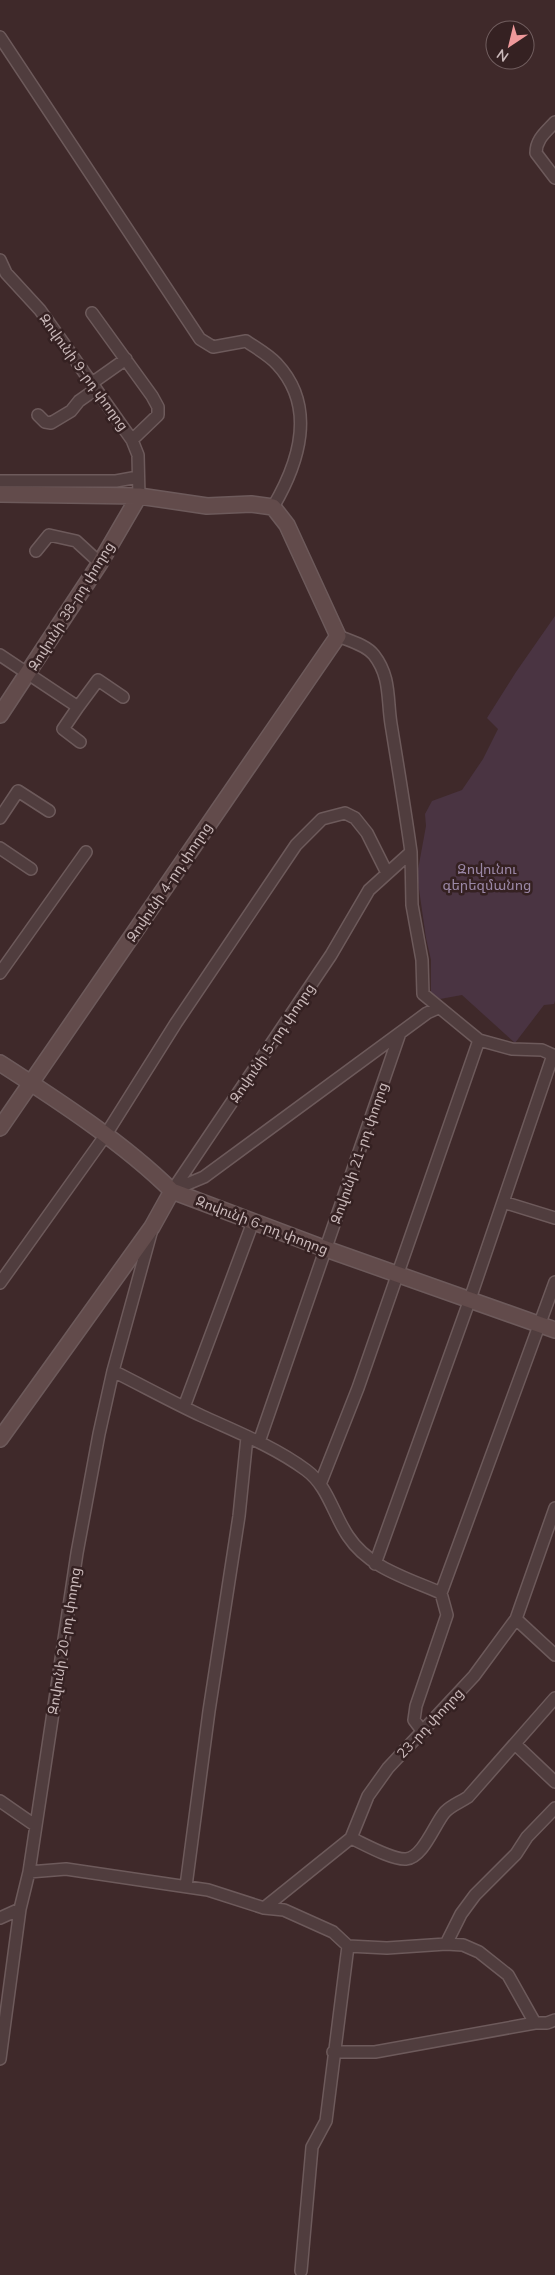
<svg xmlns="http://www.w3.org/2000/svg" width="555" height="2275" font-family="Mulish,'Noto Sans Armenian',sans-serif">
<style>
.green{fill:#4a3442}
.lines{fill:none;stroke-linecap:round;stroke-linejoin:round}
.street-casing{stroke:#6d5a5b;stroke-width:14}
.secondary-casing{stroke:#6d5a5b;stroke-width:18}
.street{stroke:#503d3e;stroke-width:11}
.secondary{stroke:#624b4b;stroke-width:15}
.labels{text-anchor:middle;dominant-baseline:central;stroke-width:5;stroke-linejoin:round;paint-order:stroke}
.street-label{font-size:14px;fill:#cab9ba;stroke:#352122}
.park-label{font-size:14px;fill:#9b88a7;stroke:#352122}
</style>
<rect width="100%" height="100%" fill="#3f292a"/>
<path class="green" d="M555,616V1001L554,1004L544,1005L515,1043L462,995L440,999L431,993V960L426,938L417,875L426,826L425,814L432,801L462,790L483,759L498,729L487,718L516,672Z"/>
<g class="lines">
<defs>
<path id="street" d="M0,37L200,339L213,347L246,341C256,348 269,355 277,364C317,407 299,463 273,507
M555,122C546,132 536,139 536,153L555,178
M0,260L6,273L40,310L132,440L138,455L139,496
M92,313L152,396L158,407V415L132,440
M92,383L126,359
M38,415L45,422L51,423L71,411L79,401L96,389
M0,481H116L138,477
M36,551L49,535L76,541L100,563
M0,655L78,707L63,729L80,742
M78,707L98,680L123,697
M0,818L18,791L49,811
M0,848L31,869
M411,852L412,905L422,960L423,994L479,1040
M0,973L86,852
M173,1190L204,1177L427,1013L438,1008
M172,1191L331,955L369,890L411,852C405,809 398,767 391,724C387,699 391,677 374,655C366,645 350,641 338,636
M503,1202L555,1218
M0,1283L105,1136L176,1023L296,845L322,819L345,813L355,818L367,833L387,873
M113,1371C143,1386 172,1402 202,1416C237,1432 275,1447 306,1470C328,1486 333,1514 348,1536C369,1568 407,1578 441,1593L447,1615L416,1706L414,1720L423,1732
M184,1407L253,1222
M259,1442L400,1033
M321,1482L358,1388L479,1040L512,1049L542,1050L555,1056
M375,1564L470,1299L553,1055
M441,1593L555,1282
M516,1619L555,1655
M515,1744L555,1782
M0,1801L36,1826
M351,1838C364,1844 392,1860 406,1859C423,1858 435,1823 445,1812C452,1805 459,1803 468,1797L555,1698
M29,1872L66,1869L208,1890L264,1908L284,1910L333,1932L348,1946L387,1948L446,1944L463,1945L479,1952L508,1975L535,2023H547L555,2020
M186,1886L209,1711L239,1516L247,1437
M264,1908L351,1838L368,1796L388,1768L474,1676L516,1619L555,1508
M0,1918L20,1909
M446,1944L461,1914L475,1895L516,1854L527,1837L555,1808
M333,2052H375L535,2023
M0,2059L20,1909L29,1872L77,1553L99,1434L113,1371L151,1233
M301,2271L312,2147L326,2121L348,1946"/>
<path id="secondary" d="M0,494L139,496L207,506L251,504L273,507L287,525L338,636L0,1128
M0,715L100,563L139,496
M0,1063C56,1099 125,1144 172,1191L326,1249L555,1330
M0,1439L152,1227L172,1191"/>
</defs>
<use href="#street" class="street-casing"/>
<use href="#secondary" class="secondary-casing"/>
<use href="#street" class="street"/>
<use href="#secondary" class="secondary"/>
</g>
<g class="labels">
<g class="street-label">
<text transform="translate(84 372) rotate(54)">Զովունի 9-րդ փողոց</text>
<text transform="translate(71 606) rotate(-58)">Զովունի 38-րդ փողոց</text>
<text transform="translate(169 882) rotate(-56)">Զովունի 4-րդ փողոց</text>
<text transform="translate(272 1043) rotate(-56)">Զովունի 5-րդ փողոց</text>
<text transform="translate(359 1153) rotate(-71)">Զովունի 21-րդ փողոց</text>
<text transform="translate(262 1225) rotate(21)">Զովունի 6-րդ փողոց</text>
<text transform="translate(64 1641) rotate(-81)">Զովունի 20-րդ փողոց</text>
<text transform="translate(430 1723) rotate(-47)">23-րդ փողոց</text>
</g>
<g class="park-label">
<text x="487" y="869">Զովունու<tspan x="487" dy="16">գերեզմանոց</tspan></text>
</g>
</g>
<g transform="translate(510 45) rotate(215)"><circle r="24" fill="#352122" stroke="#715e5f"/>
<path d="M0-4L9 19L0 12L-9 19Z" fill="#ef999b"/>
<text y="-8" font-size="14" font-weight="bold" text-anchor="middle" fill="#cab9ba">N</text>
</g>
</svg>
